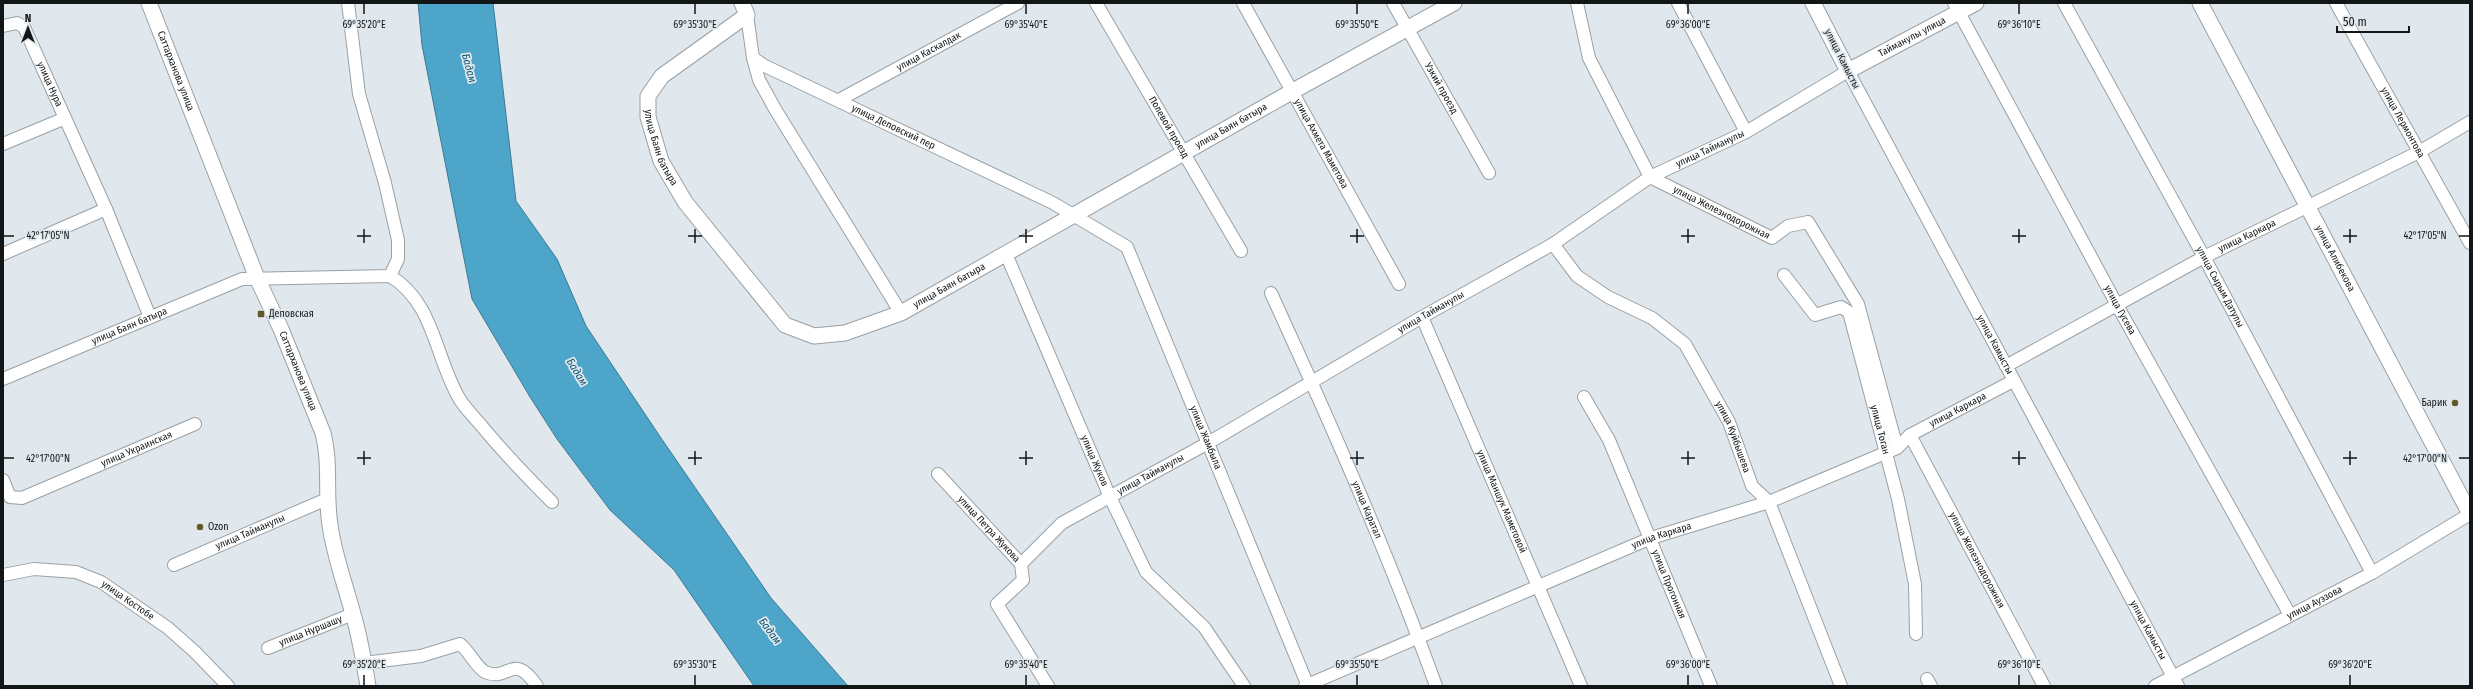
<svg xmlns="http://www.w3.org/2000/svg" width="2473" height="689" font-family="'Fira Sans Condensed',sans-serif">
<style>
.water{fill:#4da5ca;stroke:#3c7a94}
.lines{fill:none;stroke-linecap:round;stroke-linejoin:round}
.minor-casing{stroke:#99a1a5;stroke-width:14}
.tertiary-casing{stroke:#99a1a5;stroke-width:17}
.minor{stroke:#fff;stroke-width:12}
.tertiary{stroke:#fff;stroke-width:15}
.ticks{fill:none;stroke:#131617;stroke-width:1.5}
.poi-dot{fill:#625a26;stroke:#e0e8ed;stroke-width:1.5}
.labels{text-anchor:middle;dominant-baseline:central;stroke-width:3.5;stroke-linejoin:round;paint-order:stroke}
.street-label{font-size:10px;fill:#131617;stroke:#e0e8ed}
.poi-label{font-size:10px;fill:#131617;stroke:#e0e8ed;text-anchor:start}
.water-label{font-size:11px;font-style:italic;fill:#0e5670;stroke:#e0e8ed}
.ticks-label{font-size:10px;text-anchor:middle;fill:#131617;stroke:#e0e8ed;stroke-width:3.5;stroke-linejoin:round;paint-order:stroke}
</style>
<rect width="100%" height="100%" fill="#e0e8ed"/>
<path class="water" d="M418,3H493L516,201L557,259L586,326L661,438L771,598L848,686H754L674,570L610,510L557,439L530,397L472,299L422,45Z"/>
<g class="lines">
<defs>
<g id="minor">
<path d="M348,3L359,94L385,183L398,240V259L390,276"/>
<path id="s1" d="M1096,3L1241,251"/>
<path id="s2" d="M1243,3L1399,284"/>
<path id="s3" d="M1393,3L1489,173"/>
<path id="s4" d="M1577,3L1589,58L1650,177L1772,238L1788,226L1808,222L1858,304L1897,448"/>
<path d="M1678,3L1746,132"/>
<path id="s5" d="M1954,3L2117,305L2290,615"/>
<path id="s6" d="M2064,3L2204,257L2372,573"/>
<path id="s7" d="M2336,3L2470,243"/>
<path id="s8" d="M747,15L753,58L765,66L1053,203L1127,247L1308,686"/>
<path id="s9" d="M3,26L17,23L24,27L106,209L150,317"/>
<path d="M753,58L759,80L775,109L901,313"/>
<path id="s10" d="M839,100L1018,3"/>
<path d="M3,144L63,119"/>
<path id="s11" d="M1553,244L1577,276L1608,297L1652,318L1685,344L1729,422L1752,486L1769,502L1841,686"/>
<path d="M3,254L106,209"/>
<path id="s12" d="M1006,254L1110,497L1146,572L1204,627L1244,686"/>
<path id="s13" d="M1784,275L1815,315L1841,307L1849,312L1898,499L1915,584L1916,634"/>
<path id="s14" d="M1271,293C1330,422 1388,553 1436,686"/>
<path id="s15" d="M1422,317L1581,686"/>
<path id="s16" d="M2006,366L2204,257L2419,152L2470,122"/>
<path id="s17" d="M3,379L242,279L390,276C434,302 435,357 459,398C464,407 473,416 480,424C503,452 527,477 552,502"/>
<path id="s18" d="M1584,397L1609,440L1711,686"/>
<path id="s19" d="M1910,435L2044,686"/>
<path id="s20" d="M938,474L1021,564L1023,580L997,604L1048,686"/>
<path id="s21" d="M3,480L10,497L22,498L195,424"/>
<path id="s22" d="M1021,564L1062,523L1208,443L1422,317L1553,244L1650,177L1746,132L1848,71L2178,686"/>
<path id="s23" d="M174,565L327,499"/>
<path id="s24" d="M3,575L34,569L76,572L101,582L168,628L195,652L228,686"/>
<path id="s25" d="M268,648L353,614"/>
<path d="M364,663L421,656L460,644C469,651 476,667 485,672C509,683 512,650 537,686"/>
<path d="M1927,679L1931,686"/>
<path id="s26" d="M1305,686L1651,538L1769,502L1897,448L1910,435L2013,381"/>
<path id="s27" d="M2155,686L2372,573L2470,514"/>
</g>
<g id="tertiary">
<path id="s28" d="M149,3L257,278L281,329L323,433C331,464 325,494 330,525C334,555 345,584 353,614C360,637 364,662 368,686"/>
<path id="s29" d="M742,3L747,15L662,76L648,96V117L661,161L685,202L785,325L814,336L845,333L901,313L1293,91L1454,3"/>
<path id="s30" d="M1813,3L1848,71L1976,3"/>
<path id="s31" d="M2200,3L2470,514"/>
</g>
</defs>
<use href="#minor" class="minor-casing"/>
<use href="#tertiary" class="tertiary-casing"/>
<use href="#minor" class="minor"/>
<use href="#tertiary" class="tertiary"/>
</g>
<path class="ticks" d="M364,4V14M695,4V14M1026,4V14M1357,4V14M1688,4V14M2019,4V14M364,229V243M695,229V243M1026,229V243M1357,229V243M1688,229V243M2019,229V243M2350,229V243M4,236H14M357,236H371M688,236H702M1019,236H1033M1350,236H1364M1681,236H1695M2012,236H2026M2343,236H2357M2459,236H2469M364,451V465M695,451V465M1026,451V465M1357,451V465M1688,451V465M2019,451V465M2350,451V465M4,458H14M357,458H371M688,458H702M1019,458H1033M1350,458H1364M1681,458H1695M2012,458H2026M2343,458H2357M2459,458H2469M364,675V685M695,675V685M1026,675V685M1357,675V685M1688,675V685M2019,675V685M2350,675V685"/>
<g class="poi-dot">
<rect x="257" y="310" width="8" height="8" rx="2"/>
<circle cx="2455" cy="403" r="4"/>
<circle cx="200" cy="527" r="4"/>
</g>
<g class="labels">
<g class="street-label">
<text stroke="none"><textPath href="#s30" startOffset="149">Тайманулы улица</textPath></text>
<text stroke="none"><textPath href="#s10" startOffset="102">улица Каскалдак</textPath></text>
<text transform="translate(1842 59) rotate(63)">улица Камысты</text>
<text stroke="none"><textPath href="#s28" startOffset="73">Саттарханова улица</textPath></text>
<text stroke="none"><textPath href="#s9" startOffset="85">улица Нура</textPath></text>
<text stroke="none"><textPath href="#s3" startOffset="98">Узкий проезд</textPath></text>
<text stroke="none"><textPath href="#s7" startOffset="137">улица Лермонтова</textPath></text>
<text stroke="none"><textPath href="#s29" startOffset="916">улица Баян батыра</textPath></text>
<text stroke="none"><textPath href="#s8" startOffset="200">улица Деповский пер</textPath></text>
<text stroke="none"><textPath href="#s1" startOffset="144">Полевой проезд</textPath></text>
<text stroke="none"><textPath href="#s2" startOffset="161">улица Ахмета Маметова</textPath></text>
<text stroke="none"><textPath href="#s29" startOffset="196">улица Баян батыра</textPath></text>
<text stroke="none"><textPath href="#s22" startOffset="807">улица Тайманулы</textPath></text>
<text stroke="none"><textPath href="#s4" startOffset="270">улица Железнодорожная</textPath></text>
<text stroke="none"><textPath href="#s16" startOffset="274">улица Каркара</textPath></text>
<text stroke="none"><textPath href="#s31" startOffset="289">улица Алибекова</textPath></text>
<text stroke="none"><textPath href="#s29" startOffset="592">улица Баян батыра</textPath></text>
<text stroke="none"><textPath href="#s6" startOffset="324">улица Сырым Датулы</textPath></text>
<text stroke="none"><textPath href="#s5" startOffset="349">улица Гусева</textPath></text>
<text stroke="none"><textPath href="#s22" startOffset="483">улица Тайманулы</textPath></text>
<text stroke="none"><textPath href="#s17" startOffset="137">улица Баян батыра</textPath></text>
<text stroke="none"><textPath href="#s22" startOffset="1276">улица Камысты</textPath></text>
<text stroke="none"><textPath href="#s28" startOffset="397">Саттарханова улица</textPath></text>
<text stroke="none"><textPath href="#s26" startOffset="711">улица Каркара</textPath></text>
<text stroke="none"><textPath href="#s13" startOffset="209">улица Тоган</textPath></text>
<text stroke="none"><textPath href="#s8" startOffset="669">улица Жамбыла</textPath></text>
<text stroke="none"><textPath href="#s11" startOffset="273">улица Куйбышева</textPath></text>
<text stroke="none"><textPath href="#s21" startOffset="155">улица Украинская</textPath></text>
<text stroke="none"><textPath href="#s12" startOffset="225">улица Жуков</textPath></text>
<text stroke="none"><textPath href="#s22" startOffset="159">улица Тайманулы</textPath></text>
<text stroke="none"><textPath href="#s15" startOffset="201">улица Маншук Маметовой</textPath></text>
<text stroke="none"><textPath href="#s14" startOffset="237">улица Каратал</textPath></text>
<text stroke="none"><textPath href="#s20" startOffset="75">улица Петра Жукова</textPath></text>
<text stroke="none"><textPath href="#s23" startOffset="83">улица Тайманулы</textPath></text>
<text stroke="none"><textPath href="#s26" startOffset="387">улица Каркара</textPath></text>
<text stroke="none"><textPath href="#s19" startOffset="142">улица Железнодорожная</textPath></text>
<text stroke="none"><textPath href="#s18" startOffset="206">улица Прогонная</textPath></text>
<text stroke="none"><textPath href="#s24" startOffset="133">улица Костобе</textPath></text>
<text stroke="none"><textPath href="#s27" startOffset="180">улица Ауэзова</textPath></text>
<text stroke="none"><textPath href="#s22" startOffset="1600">улица Камысты</textPath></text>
<text stroke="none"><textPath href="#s25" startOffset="46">улица Нуршашу</textPath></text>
</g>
<g class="poi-label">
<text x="269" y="314">Деповская</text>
<text x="2447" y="403" text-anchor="end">Барик</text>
<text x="208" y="527">Ozon</text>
</g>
<g class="water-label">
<text transform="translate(469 68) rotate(75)">Бадам</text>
<text transform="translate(577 372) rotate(58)">Бадам</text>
<text transform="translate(770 631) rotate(54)">Бадам</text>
</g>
</g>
<g class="ticks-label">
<text x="364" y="28">69°35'20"E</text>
<text x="695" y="28">69°35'30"E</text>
<text x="1026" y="28">69°35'40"E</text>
<text x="1357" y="28">69°35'50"E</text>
<text x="1688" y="28">69°36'00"E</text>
<text x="2019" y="28">69°36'10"E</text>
<text x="48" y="239">42°17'05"N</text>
<text x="2425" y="239">42°17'05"N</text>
<text x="48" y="462">42°17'00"N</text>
<text x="2425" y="462">42°17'00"N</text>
<text x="364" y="668">69°35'20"E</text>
<text x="695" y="668">69°35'30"E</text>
<text x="1026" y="668">69°35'40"E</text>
<text x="1357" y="668">69°35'50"E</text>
<text x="1688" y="668">69°36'00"E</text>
<text x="2019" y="668">69°36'10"E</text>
<text x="2350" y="668">69°36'20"E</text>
</g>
<rect width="2473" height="689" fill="none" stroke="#131617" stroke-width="8"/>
<g transform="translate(28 28)" stroke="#e0e8ed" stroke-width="3" paint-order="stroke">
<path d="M0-3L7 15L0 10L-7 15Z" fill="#131617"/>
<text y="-6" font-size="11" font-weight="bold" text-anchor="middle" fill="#131617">N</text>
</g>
<path d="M2337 26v6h72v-6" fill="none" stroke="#131617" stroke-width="2"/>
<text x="2343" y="26" font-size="12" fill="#131617" stroke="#e0e8ed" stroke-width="3" paint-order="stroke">50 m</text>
</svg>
